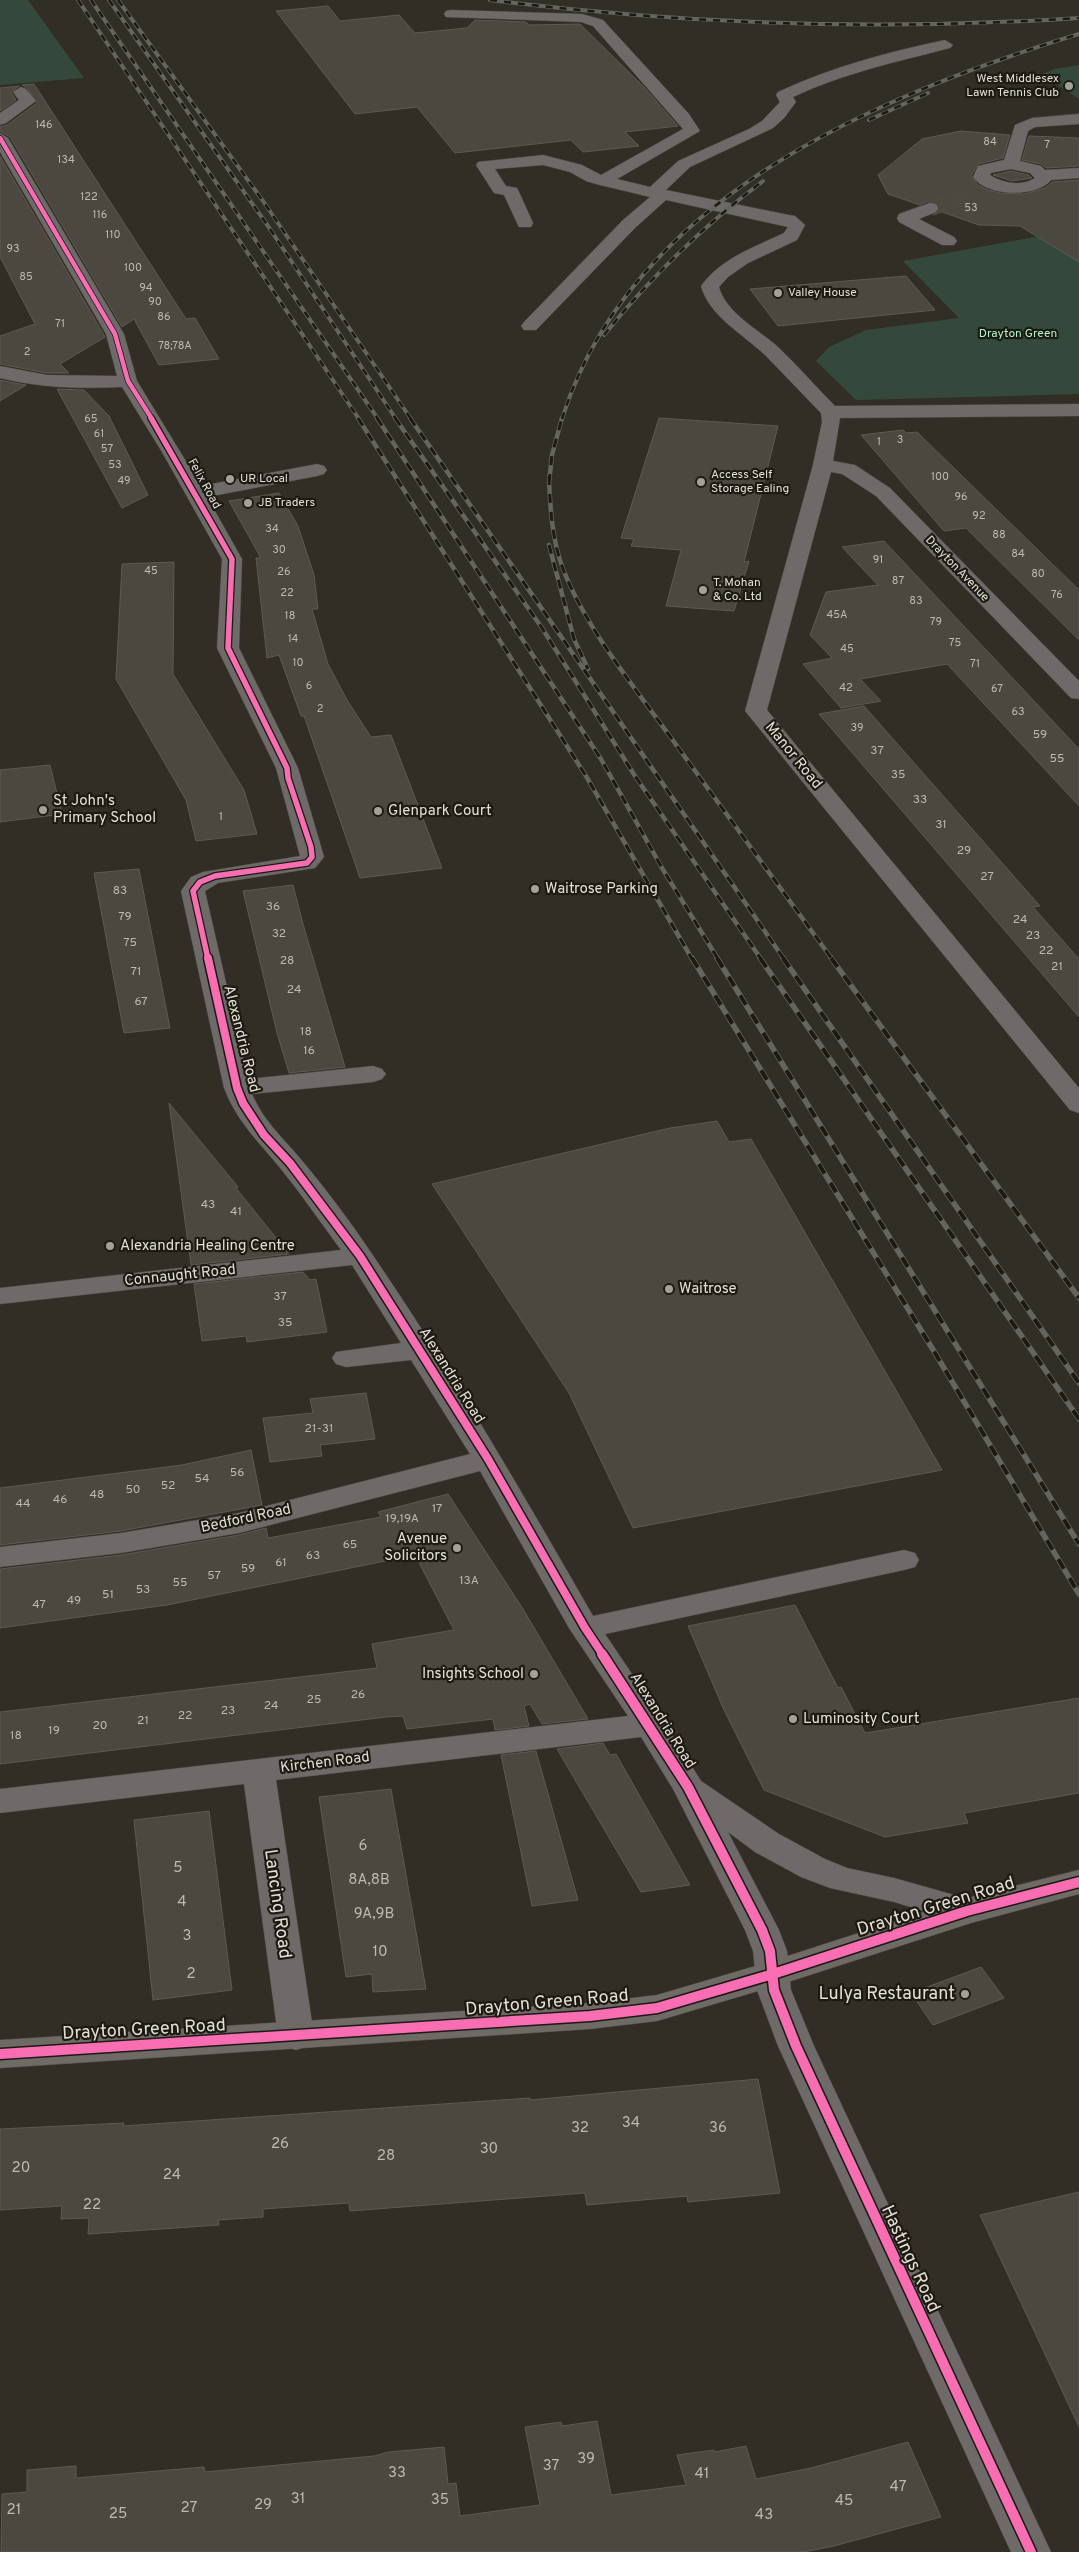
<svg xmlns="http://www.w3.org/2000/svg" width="1079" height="2552" font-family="Overpass,sans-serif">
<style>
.green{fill:#34493b}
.building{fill:#4b4840;stroke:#5c5a52}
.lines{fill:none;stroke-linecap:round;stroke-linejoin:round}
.minor-tunnel{stroke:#4c493f;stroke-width:17;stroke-dasharray:17 8;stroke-linecap:butt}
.minor-casing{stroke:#4c4a42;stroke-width:1}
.major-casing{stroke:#4c4a42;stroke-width:1}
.minor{fill:#6e6a69;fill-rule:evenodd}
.major{fill:#6e6a66;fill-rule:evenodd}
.rail-far2-casing{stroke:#66645f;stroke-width:4}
.rail-far1-casing{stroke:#66645f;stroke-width:4.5}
.rail-casing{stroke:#66645f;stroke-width:5.5}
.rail-far2{stroke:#1c1a12;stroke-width:2.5;stroke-dasharray:7;stroke-linecap:butt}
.rail-far1{stroke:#1c1a12;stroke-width:3;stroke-dasharray:9;stroke-linecap:butt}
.rail{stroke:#1c1a12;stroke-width:4;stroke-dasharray:11;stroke-linecap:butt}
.cycleway-far3-casing{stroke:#1c1a12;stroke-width:6}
.cycleway-far2-casing{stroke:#1c1a12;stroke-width:8}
.cycleway-far1-casing{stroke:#1c1a12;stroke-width:11}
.cycleway-casing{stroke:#1c1a12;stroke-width:13}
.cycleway-far3{stroke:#f96db3;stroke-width:4.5}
.cycleway-far2{stroke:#f96db3;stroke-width:5.5}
.cycleway-far1{stroke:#f96db3;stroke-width:8}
.cycleway{stroke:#f96db3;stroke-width:10}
.poi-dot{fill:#a4a297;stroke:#1c1a12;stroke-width:2}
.labels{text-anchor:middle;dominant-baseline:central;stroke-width:4.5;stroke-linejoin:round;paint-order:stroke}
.far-number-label{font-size:11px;fill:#bcbaaf}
.far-poi-label{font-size:12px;fill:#e2e0d4;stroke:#1c1a12;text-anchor:start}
.far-park-label{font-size:12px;fill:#aef6ca;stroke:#1c1a12}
.far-street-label{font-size:12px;fill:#e2e0d4;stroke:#1c1a12}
.number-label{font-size:12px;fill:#bcbaaf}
.street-label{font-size:15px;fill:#e2e0d4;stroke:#1c1a12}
.poi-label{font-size:15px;fill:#e2e0d4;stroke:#1c1a12;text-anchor:start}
.near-number-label{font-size:15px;fill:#bcbaaf}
.near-street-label{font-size:18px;fill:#e2e0d4;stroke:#1c1a12}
.near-poi-label{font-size:18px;fill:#e2e0d4;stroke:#1c1a12;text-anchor:end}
</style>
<rect width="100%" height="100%" fill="#312e25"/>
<path class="green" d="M0,0H28L84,78L0,85Z
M1079,65V99L1041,74L1055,69Z
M1079,229V394L856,400L816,361L829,347L866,330L959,318L903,261Z"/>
<path class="building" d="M328,6L340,21L399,15L415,33L467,28L475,20L526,22L529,25L580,24L644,87L678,126L625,132L639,146L583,152L571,140L455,153L417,107L355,114L276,11Z
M34,84L186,319L195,318L219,359L159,365L134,319L122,327L10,137L0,131V127L7,125L37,103L27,88L22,85Z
M19,86L11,92L16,100L0,111V88Z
M961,131L1010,135L1003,158L978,164L971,176L978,185L988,190L1000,193L1024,194L1045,188L1052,182L1079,180V262L1020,226L979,225L939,211L940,207L936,202L929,201L920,205L888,194L878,175L922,139Z
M1029,136L1079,138V166L1046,168L1041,164L1022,160Z
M0,156L104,335L105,337L60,364L69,373H46L0,364V336L35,324L0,257Z
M1011,171L1029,175L1032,178L1012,181L993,175Z
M906,276L935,310L778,326L750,289Z
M0,380L15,383L26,385L0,401Z
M57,389L84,390L109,416L148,495L122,508Z
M659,418L778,426L744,562L749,561L734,611L666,606L681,550L631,546L634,539L621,538Z
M903,430L906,433L917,432L1079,590V640L966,528L944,531L861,435Z
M279,493L298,526L314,575L318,609H312L328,664L347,700L371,737L391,735L442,868L360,878L304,716H301L279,655L267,658L256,558H261L229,501Z
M884,541L1079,749V806L947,664L860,679L881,701L841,708L803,664L832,658L810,635L826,592L878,585L842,547Z
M174,562L173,674L244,790L257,834L196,841L186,800L116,679L122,564Z
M864,706L1040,906L1033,907L1079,959V1017L819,714Z
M50,765L62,814L0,822V770Z
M139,869L170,1028L124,1033L94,873Z
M293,885L303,924L345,1067L289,1073L277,1033L243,891Z
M169,1103L238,1187L236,1188L289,1254L191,1265Z
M717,1121L729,1142L751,1139L942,1470L633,1528L569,1393L432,1184L670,1128Z
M303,1272L310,1280L316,1279L327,1332L247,1342L246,1336L202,1341L194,1284Z
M366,1393L375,1439L320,1445L322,1456L270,1462L263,1418L313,1413L310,1399Z
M251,1450L262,1505L121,1531L0,1545V1488L182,1465Z
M448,1494L523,1609L588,1719L542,1724L530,1704L524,1706L529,1726L495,1730L493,1719L407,1729L403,1716L386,1717L0,1764V1712L377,1668L372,1644L454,1630L415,1555L167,1605L0,1628V1569L121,1555L239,1535L266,1528L268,1538L381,1517L378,1512Z
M795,1605L838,1688L841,1687L865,1733L1079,1698V1793L964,1813L968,1823L885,1837L764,1790L724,1710L688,1626Z
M603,1743L610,1755L616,1754L690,1885L641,1892L557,1749Z
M536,1751L578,1900L532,1906L501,1755Z
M391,1789L426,1989L373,1992L372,1974L346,1977L319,1797Z
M209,1811L232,1990L153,2000L134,1820Z
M981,1967L1004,1998L933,2025L911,1993Z
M758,2079L780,2193L688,2202L687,2196L587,2205L585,2193L350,2211L349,2203L263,2209V2217L218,2220L219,2225L88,2234L89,2218L61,2219L62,2206L0,2210V2129L124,2123L123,2126L530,2098V2100Z
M1079,2192V2427L980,2215Z
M597,2421L611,2495L686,2485L677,2455L714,2450L715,2452L746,2446L756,2479L811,2468L908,2442L941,2517L834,2546L804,2552H1L2,2494L27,2492V2470L76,2466V2478L204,2467L205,2472L374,2456L389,2452L444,2447L448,2484L456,2483L460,2516L540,2505L525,2427L561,2422L562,2426Z"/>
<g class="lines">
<path class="minor-tunnel" d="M930,208L966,194"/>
<defs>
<path id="minor" d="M451,10L582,14L603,20L689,114L700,131L617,179L650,187L678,161L749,129L762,121L780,102L776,95L778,92C832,67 887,52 945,40L953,45L950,48C896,62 844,73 793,97L796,102L784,118L773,128L690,167L666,190L789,215L795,216L805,225L797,240L748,263L728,277L719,287C726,313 759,330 778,347C798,366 816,387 835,406L1079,404V416L840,418L833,461L855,465L890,488L1079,681V699L1071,698L876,496L842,474L831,472L767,710L1079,1088V1113L1070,1110L745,711L813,465L822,422L821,413C802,394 784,374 765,355C743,334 709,316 701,286C721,258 755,247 784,233L788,227L666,200L635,228L536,330H524L521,326L524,322L623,220L650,197L596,184L586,181L570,172L543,165L495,169L506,186L517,188L519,192L533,223L531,227H519L517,223L504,195L494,193L476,165L478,162L543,155L582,165L601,175L683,129L593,26L581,22L446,17L444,14L446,11Z
M21,87L26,89L36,101L6,123L0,125V113L19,100L13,92Z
M1079,114V124L1035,127L1028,131L1020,161L1041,166L1045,170L1079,168V178L1051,180C1037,198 986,197 973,177L978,166L1004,160L1015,125L1032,118ZM1011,169L1030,173L1035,178C1022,187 1002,183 990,175L991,173Z
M0,133L8,138L124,334L137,381L201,486L317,464L324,466L327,470L324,474L317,476L207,497L242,559L239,648L298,768L324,857L315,868L218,883L205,891L248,1079L373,1066L382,1069L386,1074L382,1079L373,1082L252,1094C263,1120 282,1137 299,1157C325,1188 350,1221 372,1254C452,1371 523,1494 593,1616L904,1550L915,1553L919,1560L915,1567L904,1570L605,1634L661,1717L701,1781L779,1834L825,1859L847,1868L894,1878L979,1902L984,1911L979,1920L967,1924L894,1902L830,1888L801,1877L755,1852L728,1832L779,1930L787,1951L791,1990L814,2046L1051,2552H1011L778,2046L757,1990L753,1951L745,1930L673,1789L641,1737L276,1780L314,2036L308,2046L296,2050L284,2046L278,2036L244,1784L0,1813V1789L628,1716L569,1628L480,1471L239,1533L121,1553L0,1567V1547L121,1533L239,1513L470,1454L411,1360L346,1367L336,1364L332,1358L336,1352L401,1343L352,1265L0,1304V1288L341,1250C321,1223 302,1195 281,1169C259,1142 237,1122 224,1088L181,891L191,877L203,872L300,856L276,768L217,648L222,559L162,452L122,387C81,389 41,388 0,378V366L47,375L117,376L106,334L0,152Z
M930,203L936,204L938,208L936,212L919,219L954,237L957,241L954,245H942L899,222L897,218L899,214Z"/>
<path id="major" d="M1079,1870V1894L971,1923L785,1983L657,2021L590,2029L0,2068V2040L590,2003L657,1995L769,1962L967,1898Z"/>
</defs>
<use href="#minor" class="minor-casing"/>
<use href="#major" class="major-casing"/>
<use href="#minor" class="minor"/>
<use href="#major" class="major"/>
<defs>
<path id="rail-far2" d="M78,0L359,419
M91,0L378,419
M109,0L268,226L396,419
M118,0L263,201L411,419
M490,0C689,25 879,31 1079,18
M869,120L928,93
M604,335C651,277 703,226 763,181
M562,419C631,198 876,96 1079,34"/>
<path id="rail-far1" d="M358,418L586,776L692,959
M377,418L601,759L662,868L718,959
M395,418L542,628L635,776L761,959
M410,418L784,959
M549,476C550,507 552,540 563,569C586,628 632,684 669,735C723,810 778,884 832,959
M549,483L552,455L562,418
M549,545L574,639L588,669"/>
<path id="rail" d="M692,958L932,1348L1079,1594
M717,958L1079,1544
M760,958L1079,1419
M783,958L1079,1383
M831,958L1079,1298"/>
</defs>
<use href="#rail-far2" class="rail-far2-casing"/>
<use href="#rail-far1" class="rail-far1-casing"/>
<use href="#rail" class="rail-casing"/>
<use href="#rail-far2" class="rail-far2"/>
<use href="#rail-far1" class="rail-far1"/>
<use href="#rail" class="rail"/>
<defs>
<path id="cycleway-far3" d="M0,138L115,334L128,381L152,419"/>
<path id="cycleway-far2" d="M151,418L232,559L228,648L287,768L288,778L311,847L312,857L307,863L215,876L200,882L193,891L208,959"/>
<path id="cycleway-far1" d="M208,958L237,1088L243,1103L264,1135L290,1163L360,1256L488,1459L585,1628L603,1655"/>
<path id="cycleway" d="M602,1654L688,1787L762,1930L770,1951L774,1990L796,2046L1031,2552
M0,2054L590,2016L657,2008L773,1974L967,1911L1079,1882"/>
</defs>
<use href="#cycleway-far3" class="cycleway-far3-casing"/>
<use href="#cycleway-far2" class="cycleway-far2-casing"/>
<use href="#cycleway-far1" class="cycleway-far1-casing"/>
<use href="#cycleway" class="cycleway-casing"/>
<use href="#cycleway-far3" class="cycleway-far3"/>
<use href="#cycleway-far2" class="cycleway-far2"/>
<use href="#cycleway-far1" class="cycleway-far1"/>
<use href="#cycleway" class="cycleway"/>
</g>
<g class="poi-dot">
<circle cx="1069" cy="86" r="5"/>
<circle cx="778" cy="293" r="5"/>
<circle cx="230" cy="479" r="5"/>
<circle cx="701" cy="482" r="5"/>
<circle cx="248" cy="503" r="5"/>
<circle cx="703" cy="590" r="5"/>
<circle cx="43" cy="810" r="5"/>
<circle cx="378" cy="811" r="5"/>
<circle cx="535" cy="889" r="5"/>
<circle cx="110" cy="1246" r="5"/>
<circle cx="669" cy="1289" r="5"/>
<circle cx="457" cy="1548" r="5"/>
<circle cx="534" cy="1674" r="5"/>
<circle cx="793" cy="1719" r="5"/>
<circle cx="965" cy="1994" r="5"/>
</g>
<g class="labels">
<g class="far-number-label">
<text x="44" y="125">146</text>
<text x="990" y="142">84</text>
<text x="1047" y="145">7</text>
<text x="66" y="160">134</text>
<text x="89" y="197">122</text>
<text x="971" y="208">53</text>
<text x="100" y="215">116</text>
<text x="113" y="235">110</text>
<text x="13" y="249">93</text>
<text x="133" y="268">100</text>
<text x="26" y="277">85</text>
<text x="146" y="288">94</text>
<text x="155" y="302">90</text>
<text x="164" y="317">86</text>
<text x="60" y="324">71</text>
<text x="175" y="346">78;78A</text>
<text x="27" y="352">2</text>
<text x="91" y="419">65</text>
<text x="99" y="434">61</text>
<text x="900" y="440">3</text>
<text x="879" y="442">1</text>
<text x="107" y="449">57</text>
<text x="115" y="465">53</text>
<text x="940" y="477">100</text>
<text x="124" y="481">49</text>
<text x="961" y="497">96</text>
<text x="979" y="516">92</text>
<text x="272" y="529">34</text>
<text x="999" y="535">88</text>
<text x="279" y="550">30</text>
<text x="1018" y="554">84</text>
<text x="878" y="560">91</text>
<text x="151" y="571">45</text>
<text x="284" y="572">26</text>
<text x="1038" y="574">80</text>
<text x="898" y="581">87</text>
<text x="287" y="593">22</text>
<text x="1057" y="595">76</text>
<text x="916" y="601">83</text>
<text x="837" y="615">45A</text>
<text x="290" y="616">18</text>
<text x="936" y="622">79</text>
<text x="293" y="639">14</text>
<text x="955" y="643">75</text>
<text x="847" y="649">45</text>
<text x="298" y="663">10</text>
<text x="975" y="664">71</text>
<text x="309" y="686">6</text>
<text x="846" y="688">42</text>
<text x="997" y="689">67</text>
<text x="320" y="709">2</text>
<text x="1018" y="712">63</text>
<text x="857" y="728">39</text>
</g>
<g class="far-poi-label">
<text x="1059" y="79" text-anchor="end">West Middlesex<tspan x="1059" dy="14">Lawn Tennis Club</tspan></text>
<text x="788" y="293">Valley House</text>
<text x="711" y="475">Access Self<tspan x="711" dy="14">Storage Ealing</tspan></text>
<text x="240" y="479">UR Local</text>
<text x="258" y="503">JB Traders</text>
<text x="713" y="583">T. Mohan<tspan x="713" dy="14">&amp; Co. Ltd</tspan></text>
</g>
<g class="far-park-label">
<text x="1018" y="334">Drayton Green</text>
</g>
<g class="far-street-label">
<text transform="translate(204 484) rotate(61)">Felix Road</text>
<text transform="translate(957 569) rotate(46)">Drayton Avenue</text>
</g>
<g class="number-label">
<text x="1040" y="735">59</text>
<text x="877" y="751">37</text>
<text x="1057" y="759">55</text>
<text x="898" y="775">35</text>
<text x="920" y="800">33</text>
<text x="221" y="817">1</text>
<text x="941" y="825">31</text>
<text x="964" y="851">29</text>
<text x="987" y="877">27</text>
<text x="120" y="891">83</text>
<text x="273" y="907">36</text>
<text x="125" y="917">79</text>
<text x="1020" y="920">24</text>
<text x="279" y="934">32</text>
<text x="1033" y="936">23</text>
<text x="130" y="943">75</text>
<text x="1046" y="951">22</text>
<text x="287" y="961">28</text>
<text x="1057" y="967">21</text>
<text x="136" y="972">71</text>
<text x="294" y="990">24</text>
<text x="141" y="1002">67</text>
<text x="306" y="1032">18</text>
<text x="309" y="1051">16</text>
<text x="208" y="1205">43</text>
<text x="236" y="1212">41</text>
<text x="280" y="1297">37</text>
<text x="285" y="1323">35</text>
<text x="319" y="1429">21-31</text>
<text x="237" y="1473">56</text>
<text x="202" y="1479">54</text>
<text x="168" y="1486">52</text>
<text x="133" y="1490">50</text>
<text x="97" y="1495">48</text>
<text x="60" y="1500">46</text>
<text x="23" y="1504">44</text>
<text x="437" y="1509">17</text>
<text x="402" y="1519">19,19A</text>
<text x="350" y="1545">65</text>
<text x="313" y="1556">63</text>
<text x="281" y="1563">61</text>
<text x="248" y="1569">59</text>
<text x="214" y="1576">57</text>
<text x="469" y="1581">13A</text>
<text x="180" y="1583">55</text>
<text x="143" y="1590">53</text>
<text x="108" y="1595">51</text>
<text x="74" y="1601">49</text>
<text x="39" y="1605">47</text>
<text x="358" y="1695">26</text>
<text x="314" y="1700">25</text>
<text x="271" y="1706">24</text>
<text x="228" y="1711">23</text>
<text x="185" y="1716">22</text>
<text x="143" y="1721">21</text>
<text x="100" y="1726">20</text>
<text x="54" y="1731">19</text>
<text x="16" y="1736">18</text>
</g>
<g class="street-label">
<text transform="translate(793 756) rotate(51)">Manor Road</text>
<text transform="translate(241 1039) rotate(76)">Alexandria Road</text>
<text transform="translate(180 1276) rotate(-6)">Connaught Road</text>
<text transform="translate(451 1376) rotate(58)">Alexandria Road</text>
<text transform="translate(246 1519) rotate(-12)">Bedford Road</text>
<text transform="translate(662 1721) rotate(58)">Alexandria Road</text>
<text transform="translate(325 1763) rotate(-7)">Kirchen Road</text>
</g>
<g class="poi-label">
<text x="53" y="801">St John's<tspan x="53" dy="17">Primary School</tspan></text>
<text x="388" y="811">Glenpark Court</text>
<text x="545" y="889">Waitrose Parking</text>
<text x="120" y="1246">Alexandria Healing Centre</text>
<text x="679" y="1289">Waitrose</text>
<text x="447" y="1539" text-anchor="end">Avenue<tspan x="447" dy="17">Solicitors</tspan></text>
<text x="524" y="1674" text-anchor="end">Insights School</text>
<text x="803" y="1719">Luminosity Court</text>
</g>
<g class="near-number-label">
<text x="363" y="1846">6</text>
<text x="178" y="1868">5</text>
<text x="369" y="1880">8A,8B</text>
<text x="182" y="1902">4</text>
<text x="374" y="1914">9A,9B</text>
<text x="187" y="1936">3</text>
<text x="380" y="1952">10</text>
<text x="191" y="1974">2</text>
<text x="631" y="2123">34</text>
<text x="580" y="2128">32</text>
<text x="718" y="2128">36</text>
<text x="280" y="2144">26</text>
<text x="489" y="2149">30</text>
<text x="386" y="2156">28</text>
<text x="21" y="2168">20</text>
<text x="172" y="2175">24</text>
<text x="92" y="2205">22</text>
<text x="586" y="2459">39</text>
<text x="551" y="2466">37</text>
<text x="397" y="2473">33</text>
<text x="702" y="2474">41</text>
<text x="898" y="2487">47</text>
<text x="298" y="2499">31</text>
<text x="440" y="2500">35</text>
<text x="844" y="2501">45</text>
<text x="263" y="2505">29</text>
<text x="189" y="2508">27</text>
<text x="14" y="2510">21</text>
<text x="118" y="2514">25</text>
<text x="764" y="2515">43</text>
</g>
<g class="near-street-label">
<text transform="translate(277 1904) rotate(82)">Lancing Road</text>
<text transform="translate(936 1907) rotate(-17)">Drayton Green Road</text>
<text transform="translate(547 2003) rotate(-5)">Drayton Green Road</text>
<text transform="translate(144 2030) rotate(-3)">Drayton Green Road</text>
<text transform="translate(910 2259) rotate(65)">Hastings Road</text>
</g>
<g class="near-poi-label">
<text x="955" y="1994">Lulya Restaurant</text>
</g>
</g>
</svg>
